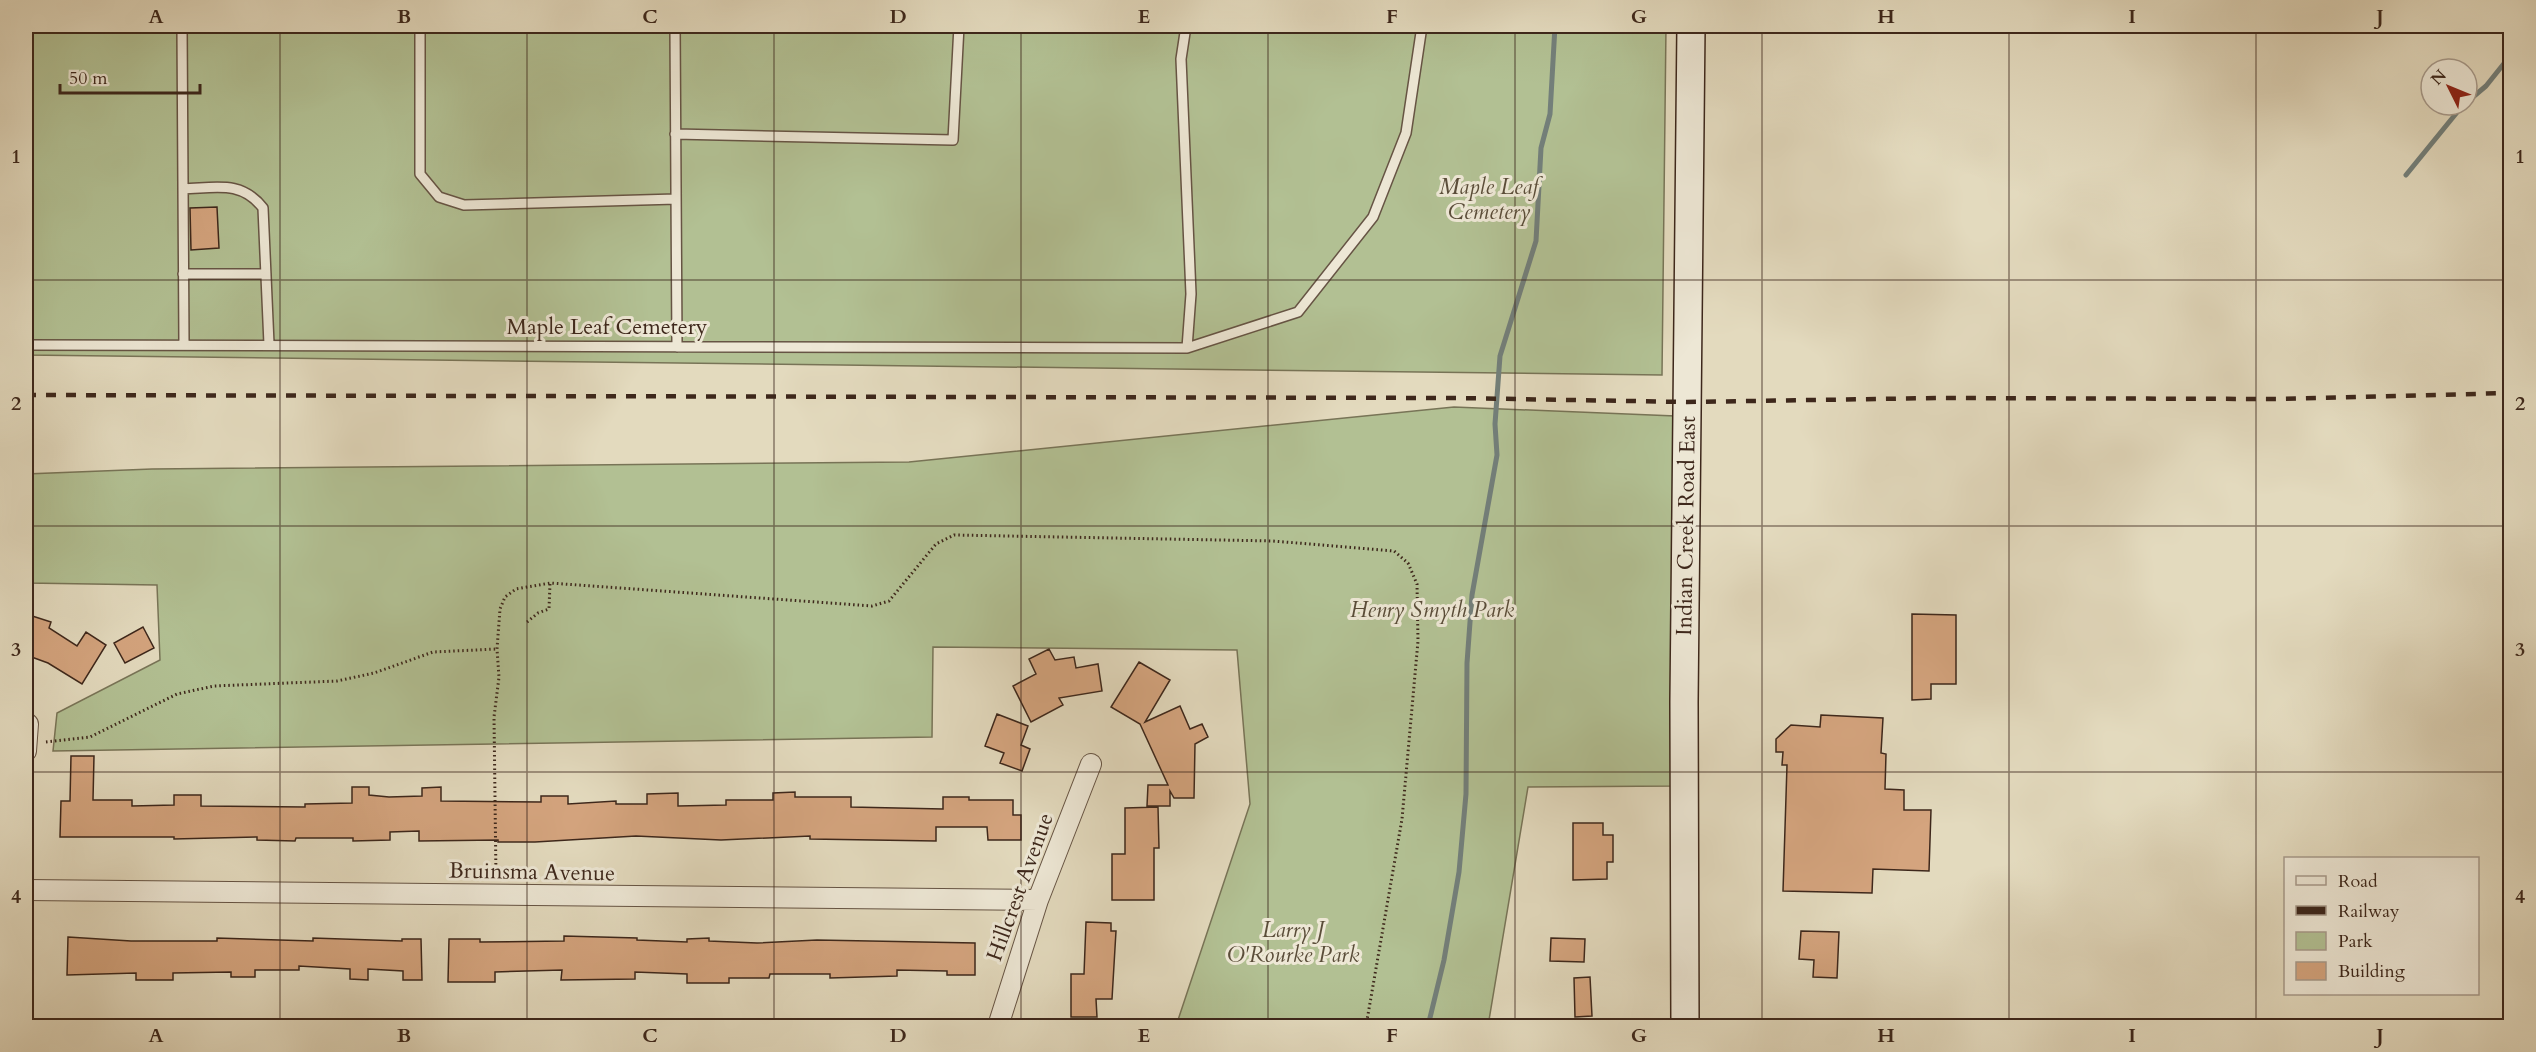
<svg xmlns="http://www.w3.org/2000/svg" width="2536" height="1052" font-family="Cardo,serif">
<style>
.green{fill:#b2c093;stroke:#787457;stroke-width:1.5}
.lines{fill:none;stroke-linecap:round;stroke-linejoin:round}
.stream{stroke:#737f7a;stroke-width:5}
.building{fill:#d4a47e;stroke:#3d271b;stroke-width:1.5}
.service-casing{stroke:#665444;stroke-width:12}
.minor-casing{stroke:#665444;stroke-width:22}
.secondary-casing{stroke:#3d271b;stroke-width:30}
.path{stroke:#3d271b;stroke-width:3;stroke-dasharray:1.5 3;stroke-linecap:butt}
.service{stroke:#ede7d5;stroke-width:9}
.minor{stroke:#ede7d5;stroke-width:20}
.secondary{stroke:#ede7d5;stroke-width:27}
.rail{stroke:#3d271b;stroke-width:4.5;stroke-dasharray:10 10;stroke-linecap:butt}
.grid{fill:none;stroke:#3d271b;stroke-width:1.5;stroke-opacity:0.55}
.labels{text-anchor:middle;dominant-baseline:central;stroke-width:6;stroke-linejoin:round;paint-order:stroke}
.park-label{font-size:22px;font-style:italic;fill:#5a4d39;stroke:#ede7d5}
.street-label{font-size:22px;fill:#3d271b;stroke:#ede7d5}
.neatline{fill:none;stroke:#3d271b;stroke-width:2}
.grid-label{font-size:20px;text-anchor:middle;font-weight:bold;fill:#3d271b}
</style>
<rect width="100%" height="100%" fill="#e3dabe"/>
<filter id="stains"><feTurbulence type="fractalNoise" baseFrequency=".00333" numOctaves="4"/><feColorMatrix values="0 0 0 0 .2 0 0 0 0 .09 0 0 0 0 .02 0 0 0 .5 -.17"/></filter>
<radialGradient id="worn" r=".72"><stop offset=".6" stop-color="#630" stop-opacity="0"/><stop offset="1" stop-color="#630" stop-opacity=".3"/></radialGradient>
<path class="green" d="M26,26H1666L1662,375L26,355Z
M1454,407L1675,416V786L1528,787L1488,1026H1176L1250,804L1237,650L933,647L932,737L53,751L57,713L160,660L157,585L26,583V474L152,469L909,462Z"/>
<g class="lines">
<path class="stream" d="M2467,102L2486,86L2510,56
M2406,175L2463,105
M1428,1026L1444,960L1459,872L1466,794L1467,663L1472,595L1497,455L1495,424L1500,356L1536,241L1541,148L1550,114L1555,26"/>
</g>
<path class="building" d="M217,207L219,248L191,250L190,208Z
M26,614L51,622L49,628L77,646L86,632L106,645L82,684L48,663L26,655Z
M1912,614L1956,615V684H1931V699L1912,700Z
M143,627L154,648L125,663L114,643Z
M1049,649L1055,660L1074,657L1076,668L1098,664L1102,691L1059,698L1063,705L1031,722L1013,686L1036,674L1029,659Z
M1139,662L1170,680L1145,722L1180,706L1190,729L1202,724L1208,737L1195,744L1194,798H1174L1170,791V806H1147L1148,785H1168L1140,724L1111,707Z
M997,714L1028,726L1021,745L1030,749L1022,771L1000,763L1004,753L985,746Z
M1821,715L1883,718L1881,753L1886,754L1885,789L1904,790V810H1931L1929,871L1873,869L1872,893L1783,891L1787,765H1782L1783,752H1776V739L1791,725L1820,727Z
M71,756H94L93,800H132V806L174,805V795H201V806L305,807V804L352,803V787H369V795L389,797L422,796V788L441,787V801L541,802V796H568V804L616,801V804H647V794L678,793V806L726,805V800H773V793L795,792V797H851V807L943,809V797H969V800H1013V815H1021V840H988L987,827H936V841L810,839V836L721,840L636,836L535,842H498V840L419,841V831L390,832V840L353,841V838H296L295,841L257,840V837L174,839V837H60L61,801H70Z
M1158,807L1159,848H1154V900H1112V854H1125V808Z
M1573,823H1603V835H1613V862H1607V879L1573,880Z
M1086,922L1111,923V931H1116L1112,999H1096L1097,1017H1071V974H1084Z
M1801,931L1839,932L1837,978L1813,977L1814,960L1799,959Z
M564,936L637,938V940L687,942V939L709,938V941L757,943L817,940L975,943V975H947V971L897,970V976L830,978V974H770L769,978H729V983H687V974L635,972V979L561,980L562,970L495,972V982H448L449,939H480V942L564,941Z
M68,937L131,941H217V938L313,941V938L402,941V939H421L422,980H403V971L368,969V980L350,979V969L299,966V970H255V977H231V972L173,973V980H136V973L67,975Z
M1551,938L1585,939L1584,962L1550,961Z
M1590,977L1592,1016L1575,1017L1574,978Z"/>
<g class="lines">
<defs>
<path id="service" d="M182,26L184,344
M420,26V174L439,197L464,205L676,199
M675,26L677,347
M1186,26L1181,59L1191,294L1187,348
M675,134L953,140L959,26
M183,189C216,188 241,180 263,208L269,344
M183,274H266
M26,345L1187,348L1298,312L1373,217L1406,133L1422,26"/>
<path id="minor" d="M26,724H28L26,751
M26,890L1038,900
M998,1026L1038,900L1091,764"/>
<path id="secondary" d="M1685,1026L1684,702L1691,26"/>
</defs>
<use href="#service" class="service-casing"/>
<use href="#minor" class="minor-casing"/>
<use href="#secondary" class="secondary-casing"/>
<path class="path" d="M527,622L538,613L549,609L550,583
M46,742L90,737L177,694L214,686L337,681L374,673L433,652L497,649
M496,878L494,717L499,677L497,649L500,609L505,597L516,589L550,583L872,606L889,601L936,544L954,535L1273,541L1394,551L1408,563L1417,584L1418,641L1402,819L1366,1026"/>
<use href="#service" class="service"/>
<use href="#minor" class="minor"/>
<use href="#secondary" class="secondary"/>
<path class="rail" d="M26,395L1456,398L1687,402L1939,398L2277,399L2510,393"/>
</g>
<path class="grid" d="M280,26V1026M527,26V1026M774,26V1026M1021,26V1026M1268,26V1026M1515,26V1026M1762,26V1026M2009,26V1026M2256,26V1026M26,280H2510M26,526H2510M26,772H2510"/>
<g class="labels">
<g class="park-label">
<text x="1489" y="187">Maple Leaf<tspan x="1489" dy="25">Cemetery</tspan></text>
<text x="1432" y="610">Henry Smyth Park</text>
<text x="1293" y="930">Larry J<tspan x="1293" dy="25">O'Rourke Park</tspan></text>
</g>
<g class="street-label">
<text x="607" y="327">Maple Leaf Cemetery</text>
<text transform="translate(1686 526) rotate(-89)">Indian Creek Road East</text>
<text transform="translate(532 872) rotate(1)">Bruinsma Avenue</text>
<text transform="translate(1020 887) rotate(-70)">Hillcrest Avenue</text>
</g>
</g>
<rect width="2536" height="1052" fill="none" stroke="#e3dabe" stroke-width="66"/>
<rect x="2284" y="857" width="195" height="138" fill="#ede7d5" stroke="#a79a8b" stroke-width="1.5"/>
<rect x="2296" y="876" width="30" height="9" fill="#ede7d5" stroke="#a79a8b" stroke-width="1.5"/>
<text x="2338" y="887" font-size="18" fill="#3d271b">Road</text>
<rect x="2296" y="906" width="30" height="9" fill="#3d271b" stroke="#a79a8b" stroke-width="1.5"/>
<text x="2338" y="917" font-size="18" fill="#3d271b">Railway</text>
<rect x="2296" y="932" width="30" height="18" fill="#b2c093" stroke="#a79a8b" stroke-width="1.5"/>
<text x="2338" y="947" font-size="18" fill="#3d271b">Park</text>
<rect x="2296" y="962" width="30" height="18" fill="#d4a47e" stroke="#a79a8b" stroke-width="1.5"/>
<text x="2338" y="977" font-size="18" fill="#3d271b">Building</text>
<g transform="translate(2449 87) rotate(313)"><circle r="28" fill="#ede7d5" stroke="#a79a8b" stroke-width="1.5"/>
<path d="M0-4.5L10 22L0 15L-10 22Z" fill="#8f2418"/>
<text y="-9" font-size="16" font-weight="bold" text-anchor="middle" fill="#3d271b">N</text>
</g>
<path d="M60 84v9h140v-9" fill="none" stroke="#3d271b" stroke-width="3"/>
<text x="69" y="84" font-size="18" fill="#3d271b" stroke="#ede7d5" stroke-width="4.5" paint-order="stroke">50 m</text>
<rect x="33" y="33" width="2470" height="986" class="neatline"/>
<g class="grid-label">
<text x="156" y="23">A</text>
<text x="404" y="23">B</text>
<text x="650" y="23">C</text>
<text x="898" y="23">D</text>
<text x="1144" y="23">E</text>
<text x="1392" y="23">F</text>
<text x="1639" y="23">G</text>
<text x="1886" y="23">H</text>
<text x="2132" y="23">I</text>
<text x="2380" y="23">J</text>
<text x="16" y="163">1</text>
<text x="2520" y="163">1</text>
<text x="16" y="410">2</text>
<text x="2520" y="410">2</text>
<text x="16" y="656">3</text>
<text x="2520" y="656">3</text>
<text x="16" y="903">4</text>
<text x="2520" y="903">4</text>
<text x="156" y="1042">A</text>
<text x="404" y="1042">B</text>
<text x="650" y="1042">C</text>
<text x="898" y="1042">D</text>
<text x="1144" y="1042">E</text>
<text x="1392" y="1042">F</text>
<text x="1639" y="1042">G</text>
<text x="1886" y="1042">H</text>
<text x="2132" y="1042">I</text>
<text x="2380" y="1042">J</text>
</g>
<rect width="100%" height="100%" filter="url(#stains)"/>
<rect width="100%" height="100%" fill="url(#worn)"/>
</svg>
